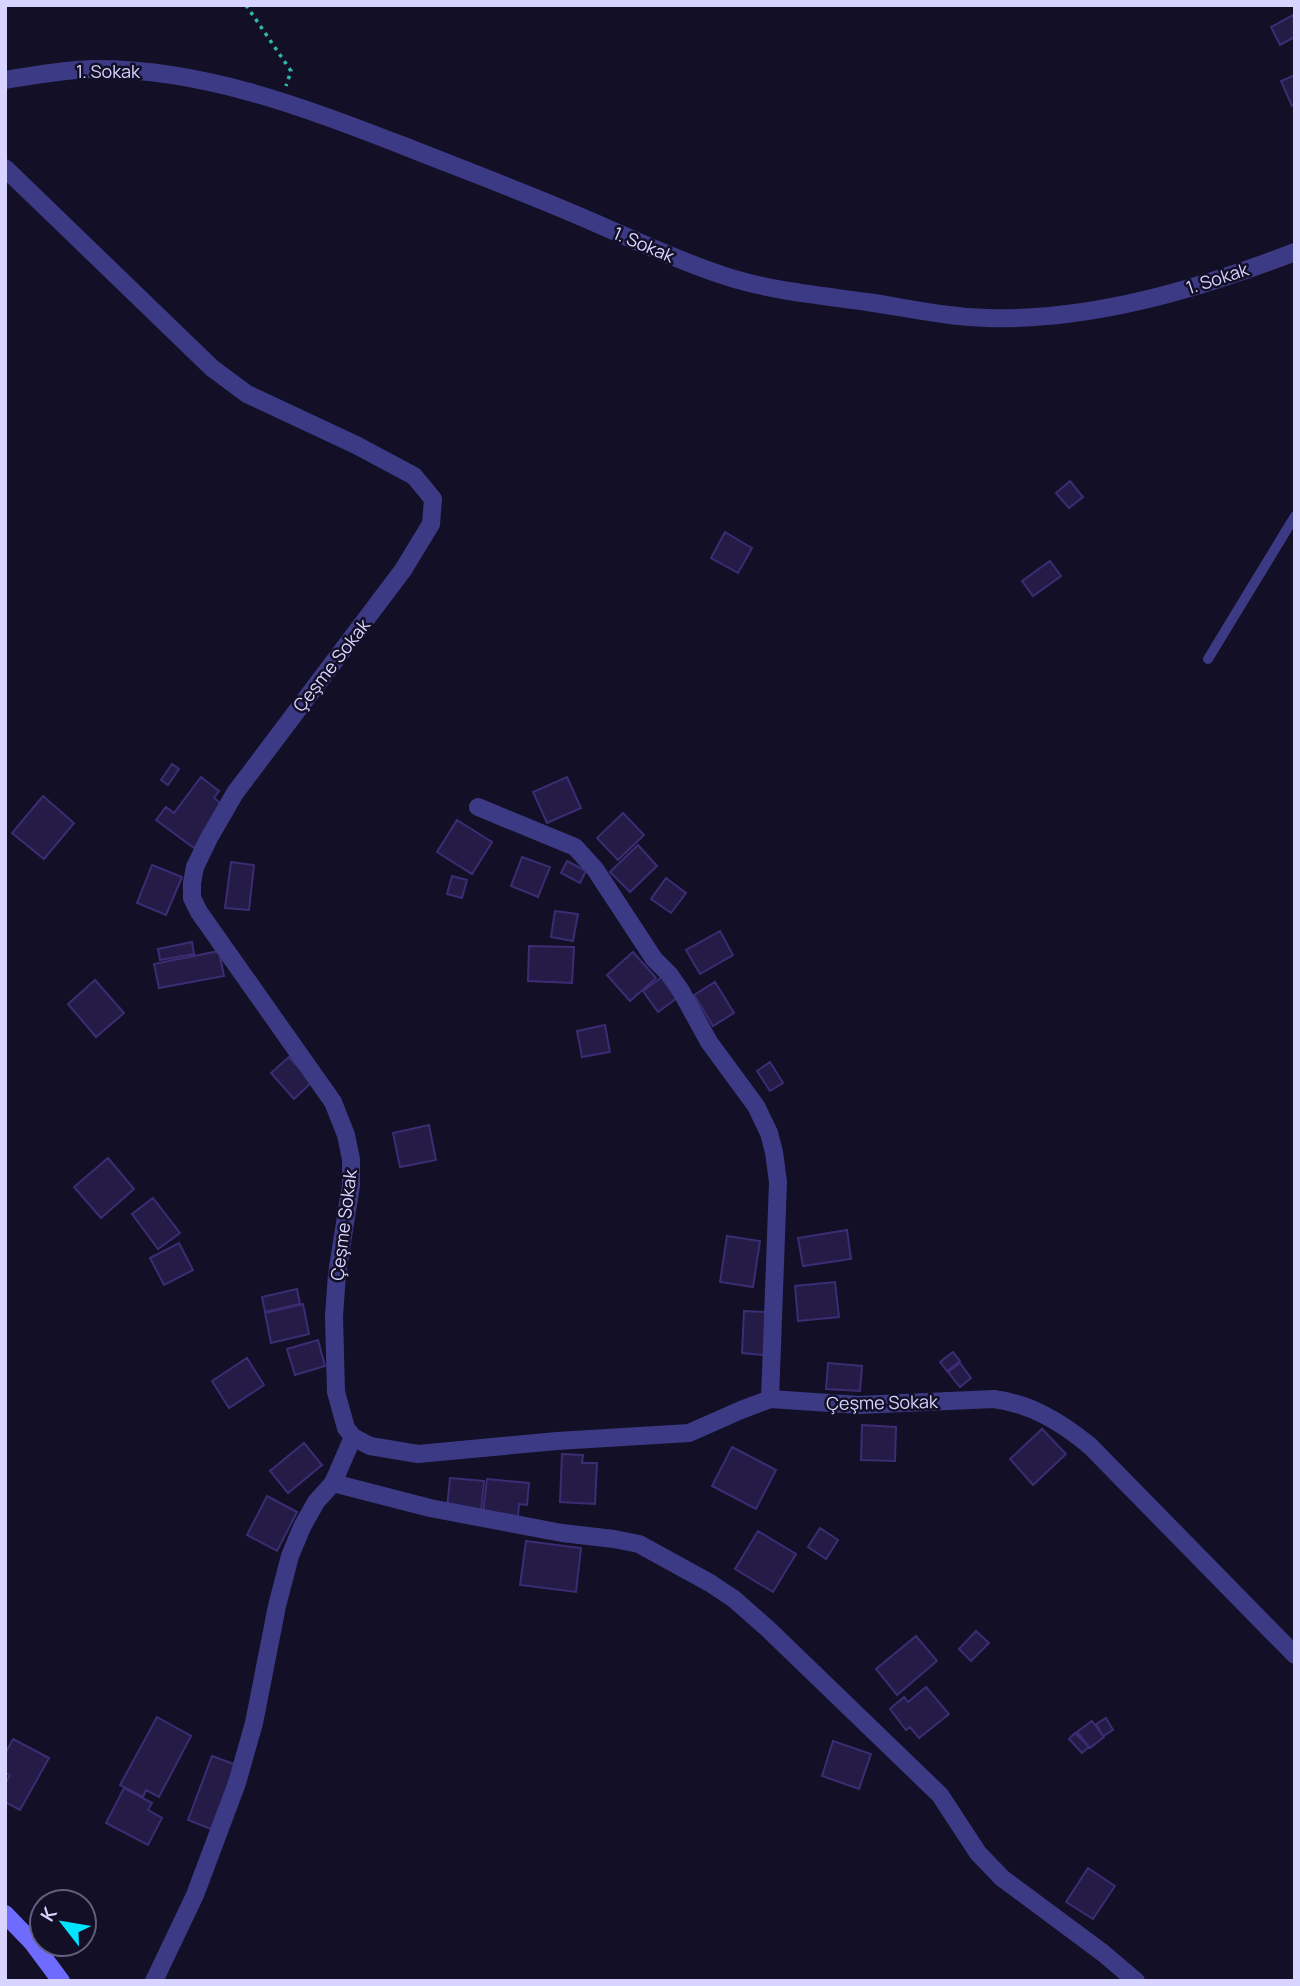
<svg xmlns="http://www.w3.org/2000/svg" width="1300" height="1986" font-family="Manrope,sans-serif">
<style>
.building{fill:#241b47;stroke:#3b2d73;stroke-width:2}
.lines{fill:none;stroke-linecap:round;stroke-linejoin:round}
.path{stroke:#2fb8b0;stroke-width:3.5;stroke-dasharray:3.5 5;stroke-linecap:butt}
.lane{stroke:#3d3a85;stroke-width:10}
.street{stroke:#3d3a85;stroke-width:18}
.secondary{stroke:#6f6bff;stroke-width:18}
.labels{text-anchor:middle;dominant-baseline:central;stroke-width:5;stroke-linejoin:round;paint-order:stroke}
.street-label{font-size:18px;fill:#d9d4ff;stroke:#130f26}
</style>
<rect width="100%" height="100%" fill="#130f26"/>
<path class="building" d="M1293,15L1295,37L1280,45L1271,27Z
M1295,75V104L1292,106L1281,81Z
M1070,481L1083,497L1069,508L1056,493Z
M725,532L752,548L738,573L711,558Z
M1050,561L1061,576L1033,596L1022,581Z
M172,764L179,769L168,785L161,780Z
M201,777L219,791L214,798L225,807L194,848L156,820L166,807L174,813Z
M567,777L581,808L547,823L533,792Z
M43,796L74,823L44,859L12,833Z
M623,813L644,835L618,860L597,838Z
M457,820L492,842L472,874L437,852Z
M638,845L657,866L630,892L610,872Z
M522,857L550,867L538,897L511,886Z
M567,861L586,871L580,883L561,873Z
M231,862L254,865L249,910L225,908Z
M152,865L182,877L166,915L137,903Z
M452,876L467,880L462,898L447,894Z
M666,878L686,893L671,913L651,899Z
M555,911L578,914L573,941L551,937Z
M720,931L733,955L700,974L686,950Z
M192,942L194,954L160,960L158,949Z
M529,946L574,947L572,983L528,981Z
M219,951L224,976L159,988L154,964Z
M633,952L656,978L630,1001L607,975Z
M662,977L677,998L658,1012L643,991Z
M95,980L124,1013L96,1037L68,1004Z
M715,982L734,1013L713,1026L694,995Z
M605,1025L610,1052L582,1057L577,1031Z
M289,1057L312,1082L294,1099L271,1073Z
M770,1062L783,1083L770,1091L757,1071Z
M429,1125L436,1160L400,1167L393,1133Z
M108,1158L134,1189L101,1218L74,1187Z
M153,1198L180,1233L158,1249L132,1214Z
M847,1230L851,1259L803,1266L798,1238Z
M727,1236L760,1241L753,1287L720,1282Z
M179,1243L193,1270L164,1285L150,1258Z
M835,1282L839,1317L798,1321L795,1286Z
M297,1289L300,1304L265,1312L262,1297Z
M303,1304L309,1334L271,1343L265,1313Z
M744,1311L766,1312L764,1355L742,1353Z
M318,1340L325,1366L295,1375L287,1349Z
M953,1352L960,1361L947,1371L940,1362Z
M247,1358L264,1385L229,1408L212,1381Z
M828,1363L862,1366L860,1391L826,1389Z
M960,1363L971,1378L960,1387L948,1372Z
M862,1425L896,1427L895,1461L861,1460Z
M1042,1429L1066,1454L1033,1485L1010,1459Z
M304,1443L322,1465L288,1493L270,1471Z
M732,1447L776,1470L756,1509L712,1486Z
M562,1454L583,1455L582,1463H597L595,1504L560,1502Z
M450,1478L484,1481L481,1511L447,1508Z
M487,1479L529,1483L527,1505L519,1504L518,1516L483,1513Z
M267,1496L297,1512L277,1551L247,1535Z
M820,1528L838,1540L826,1559L808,1547Z
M758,1531L796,1554L773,1592L735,1569Z
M526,1541L581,1548L576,1592L520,1585Z
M976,1631L989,1643L971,1661L959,1649Z
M916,1636L937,1661L897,1695L876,1669Z
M926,1687L949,1714L919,1738L910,1727L906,1730L890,1709L904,1697L908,1702Z
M157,1717L191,1736L159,1797L146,1790L143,1797L120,1785Z
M1106,1718L1113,1730L1103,1736L1096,1724Z
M1092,1721L1104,1737L1090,1748L1077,1732Z
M1075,1733L1089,1747L1082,1753L1069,1739Z
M13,1739L49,1758L20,1810L5,1802V1784L10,1775L5,1773V1754Z
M833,1741L871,1754L859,1789L822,1776Z
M212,1756L237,1765L213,1830L188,1820Z
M124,1788L152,1803L148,1810L162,1818L148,1845L106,1823Z
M1088,1868L1115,1886L1093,1919L1066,1902Z"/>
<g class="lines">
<path class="path" d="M246,5L291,71L286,86"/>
<path class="lane" d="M1208,659L1295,516"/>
<path class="street" d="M5,80C34,75 63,70 92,69C202,68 303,107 404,146C462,169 521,191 579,216C626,236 673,259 722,275C769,291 818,295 867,302C908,308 946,317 987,318C1092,321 1198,289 1295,252
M5,168L212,368L247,394L356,445L414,476L433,499L431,524L403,570L235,793L209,838L195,867L192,883V898L199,912L333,1102L346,1135L351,1159V1185L337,1274L334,1316L336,1392L346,1428L353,1437L370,1446L418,1454L557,1441L689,1433L741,1410L770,1399L859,1405L994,1399C1031,1404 1061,1422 1090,1446L1295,1655
M478,807L575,847L595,869L654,959L669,974L681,991L709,1042L756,1106L769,1133L774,1152L778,1182L770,1399
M333,1483L430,1508L562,1533L614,1539L639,1544L710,1583L734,1599L768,1629L940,1795L978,1853L1002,1878L1103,1953L1136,1981
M154,1981L195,1895L237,1783L254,1723L277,1606L290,1556L302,1527L316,1502L333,1483L353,1437"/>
<path class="secondary" d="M5,1914L32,1942L61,1981"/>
</g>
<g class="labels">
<g class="street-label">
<text x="108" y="71">1. Sokak</text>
<text transform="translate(644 244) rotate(23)">1. Sokak</text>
<text transform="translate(1217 278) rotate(-18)">1. Sokak</text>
<text transform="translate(331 665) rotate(-52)">Çeşme Sokak</text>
<text transform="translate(343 1225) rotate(-83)">Çeşme Sokak</text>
<text transform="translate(882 1402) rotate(-1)">Çeşme Sokak</text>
</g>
</g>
<rect width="1300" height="1986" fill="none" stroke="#d9d4ff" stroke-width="14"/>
<g transform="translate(63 1923) rotate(301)"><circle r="33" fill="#130f26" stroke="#625e7d" stroke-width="2"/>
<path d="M0-5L12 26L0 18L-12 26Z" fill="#00e5ff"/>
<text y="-10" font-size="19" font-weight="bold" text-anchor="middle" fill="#d9d4ff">K</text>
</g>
</svg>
